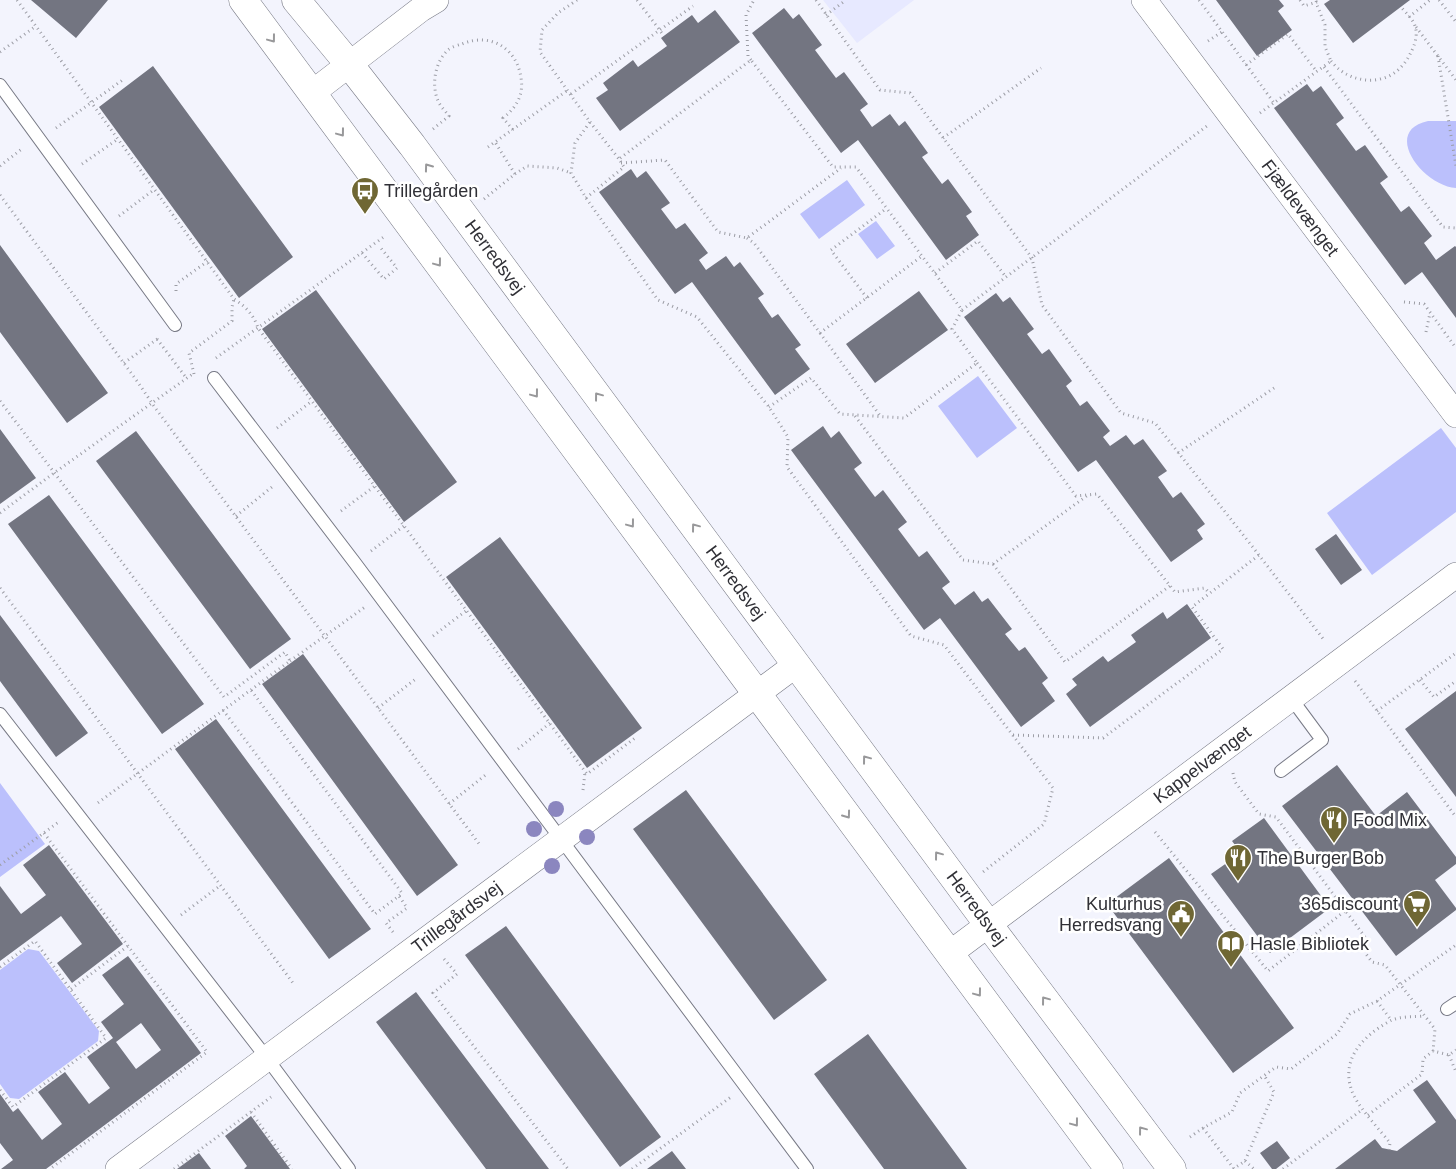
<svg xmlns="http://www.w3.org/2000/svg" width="1456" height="1169" font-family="Arial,sans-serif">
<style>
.built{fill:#e7e9ff}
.green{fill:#bbc0fc}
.building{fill:#737581;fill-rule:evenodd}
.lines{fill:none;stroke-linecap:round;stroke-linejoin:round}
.service-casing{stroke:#787a86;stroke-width:14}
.minor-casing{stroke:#787a86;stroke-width:26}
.tertiary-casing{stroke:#787a86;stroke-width:29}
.path{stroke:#9c9da5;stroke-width:3;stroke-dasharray:1 4;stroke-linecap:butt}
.service{stroke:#fff;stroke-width:12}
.minor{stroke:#fff;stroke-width:25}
.tertiary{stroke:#fff;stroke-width:28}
.tree{fill:#8b86bf}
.oneway{stroke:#98989a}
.labels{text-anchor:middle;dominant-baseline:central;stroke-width:5;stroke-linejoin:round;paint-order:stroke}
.poi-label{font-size:18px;fill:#303036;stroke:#fff;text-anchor:start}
.street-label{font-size:18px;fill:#303036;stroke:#fff}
</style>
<rect width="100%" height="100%" fill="#f3f4fd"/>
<path class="built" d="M823,0H914L857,43Z"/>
<path class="green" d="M1428,121H1456V188C1423,186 1381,131 1428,121Z
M847,180L865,205L819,239L800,214Z
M876,221L895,246L877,259L858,234Z
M978,376L1017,428L977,458L938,406Z
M1441,428L1456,448V512L1372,575L1327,513Z
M0,783L45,844L0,877Z
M28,949L39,951L99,1031L98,1041L19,1099L10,1098L0,1084V970Z"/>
<path class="building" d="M31,0H108L76,38Z
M1216,0H1279L1284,6L1278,11L1292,30L1257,56Z
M1330,0H1410L1353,43L1324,4Z
M784,8L793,19L799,14L822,45L815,50L836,78L844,72L868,104L860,110L872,127L890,114L899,126L905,121L928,153L922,157L942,184L948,179L972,212L966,216L979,235L946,260L858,140L841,153L752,33Z
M715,10L740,42L620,131L596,98L608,90L603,83L633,60L638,67L667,46L661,38L692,15L698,23Z
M153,66L293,257L239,298L99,107Z
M1307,84L1313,92L1321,86L1344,118L1336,124L1356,151L1365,145L1388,177L1380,183L1401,212L1409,206L1432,236L1424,243L1436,260L1455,246L1456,247V318L1422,272L1405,285L1274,108Z
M631,169L637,178L646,171L670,203L661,209L676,229L685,223L708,253L699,260L706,270L726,256L734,267L740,262L764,294L758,298L772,318L778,314L801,345L795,349L810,369L775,395L692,282L675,294L599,192Z
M0,245L108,393L67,423L0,332Z
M316,290L457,482L404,522L262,329Z
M919,291L948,330L875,383L846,344Z
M996,293L1003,302L1010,297L1034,329L1027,334L1042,354L1049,349L1072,381L1066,386L1080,406L1087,401L1110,431L1103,437L1110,446L1126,435L1134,445L1143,439L1167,471L1158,477L1173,498L1181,492L1205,524L1197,530L1203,539L1171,562L1096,460L1078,472L964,317Z
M823,426L831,438L839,431L862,463L854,469L875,497L883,490L907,522L898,529L919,557L927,551L950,582L942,588L955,605L974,591L982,602L988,598L1012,629L1005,634L1019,651L1025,647L1048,678L1042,683L1055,701L1021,727L940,618L924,630L791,450Z
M0,429L36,478L0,504Z
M136,431L291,639L250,669L96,461Z
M49,495L204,704L162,734L8,524Z
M1336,534L1362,570L1341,585L1315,549Z
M500,537L642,728L587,768L446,577Z
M1187,604L1211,638L1090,727L1066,694L1077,685L1072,679L1103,656L1108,662L1136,642L1131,635L1163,612L1167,619Z
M0,615L88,733L56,757L0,681Z
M303,654L458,865L417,896L262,684Z
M1456,691V797L1405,729Z
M216,719L371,929L329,959L175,749Z
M1337,765L1376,816L1407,792L1456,857V864L1435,880L1456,908V910L1396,956L1282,806Z
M686,790L827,980L774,1020L633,829Z
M1264,818L1330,908L1270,953L1211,874L1241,853L1232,841Z
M49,845L123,944L72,983L57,963L82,944L61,916L0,961V886L21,914L46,895L23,865Z
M1169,858L1294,1028L1233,1073L1107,904Z
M506,926L661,1137L620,1167L465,955Z
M128,956L201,1053L46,1169H1L13,1160L0,1143V1094L13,1112L18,1108L42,1140L62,1124L38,1092L65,1072L89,1104L110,1088L87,1057L113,1038L101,1022L124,1004L102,975ZM141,1023L161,1050L136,1069L116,1042Z
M416,992L549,1169H486L376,1022Z
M868,1034L967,1169H884L814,1074Z
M1427,1080L1456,1120V1169H1335L1375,1139L1382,1148L1397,1151L1436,1122L1413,1090Z
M251,1116L290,1169H244L247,1166L225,1136Z
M1277,1141L1290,1158L1276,1169H1272L1260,1153Z
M672,1151L686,1169H647Z
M199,1153L211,1169H177Z"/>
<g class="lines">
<defs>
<path id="service" d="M0,85L175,325
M214,378L355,563L807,1169
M0,714L266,1057L349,1169
M1281,771L1322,740L1291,698
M1447,1009L1456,1003"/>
<g id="minor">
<path id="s1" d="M1144,0L1456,415"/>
<path d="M312,93L421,9L436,0"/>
<path id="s2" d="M949,954L1456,575"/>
<path id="s3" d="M118,1169L797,664"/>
</g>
<g id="tertiary">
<path d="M243,0L1109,1169"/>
<path id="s4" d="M296,0L349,64L412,145L988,924L1172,1169"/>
</g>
</defs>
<use href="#service" class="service-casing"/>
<use href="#minor" class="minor-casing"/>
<use href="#tertiary" class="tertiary-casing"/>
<path class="path" d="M17,0L234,299C245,306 254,315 258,328L587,774L635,738
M577,0L558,13L542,30L540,52L590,122L575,143L571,173L586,198L658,300L697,317L769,407L788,437L787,467L911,636L944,645L1053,788L1044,824L983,872
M637,0L664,36
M816,0L880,90L910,93L1032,258L1042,305L1121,413L1155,423L1259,555L1324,640
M1199,0L1274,103
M1300,0L1304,6L1317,2
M1439,0L1456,22
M826,15L846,0
M1409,17L1430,0
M1416,27L1456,80
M1208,41L1222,32
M0,52L36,26
M1438,56L1456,166
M751,60L748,56L746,15L754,0
M1331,61C1346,81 1377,87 1397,71C1403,66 1408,59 1411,52C1415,45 1418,34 1415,26C1413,19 1405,12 1401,7
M1246,65L1288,34L1317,72
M1324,67L1443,227L1456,228
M571,94L693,6
M1260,113L1331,61L1325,47V25L1317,5L1316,0
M590,122L619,159
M56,128L124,79
M433,129L449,116C446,112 442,108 439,103C431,87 434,63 448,50C451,47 458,45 462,44C490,32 517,48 521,78C524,95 516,108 503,118L513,130
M943,138L1041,68
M488,147L568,90
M621,163L665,160L718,232L747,238L841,168
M82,164L118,139
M0,166L23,148
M515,174L527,166L557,168L571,173
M0,195L137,381L156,409L480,845
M586,198L624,167L619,159L751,60L833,167H856L962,310L952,329L977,363L904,418L840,414L811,378L769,407
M484,199L515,174L495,142
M119,216L155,189
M747,238L754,243L820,333L922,256
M362,253L384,279L397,268L380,247
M935,273L978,241L1006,277
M176,291V284L208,261
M867,298L831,250L887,208
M1404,302L1424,304L1456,348
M962,310L1207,126
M1426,332L1430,313
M820,333L881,417
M157,339L187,379
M216,358L385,236
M124,363L160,337
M977,363L1076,496L1097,494L1175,592L1205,588L1209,593
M194,374L189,353L232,321V307L234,299
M0,401L224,697L285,652L290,661L95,805
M855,416L963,560L993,564L1088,495
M277,428L312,401
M1178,453L1277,386
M341,511L375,486
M0,513L54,473L194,373
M236,516L272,487
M371,551L404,526
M993,564L1065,662L1170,586
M0,588L293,983
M433,636L467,610
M290,661L365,607
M1420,680L1434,697L1456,681
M1355,681L1456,817
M378,708L417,678
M223,710L375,914L399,896L402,893L251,690
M1377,711L1456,653
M1013,735L1103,738L1223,649L1192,607L1259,555
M518,749L550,723
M1233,773L1235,782L1259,814L1276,817L1368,941L1366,954L1372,962L1385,965L1435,1029L1433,1051
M583,790L585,772
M449,804L488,773
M1155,832L1268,971L1345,911
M44,833L207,1052L50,1169
M0,865L60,821
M181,915L221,885
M393,932L386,923L407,908L399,896
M444,959L457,974L433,993L568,1169
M0,967L35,941L106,1038L13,1107L0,1090
M71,989L128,946
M1377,1001L1391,1020
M1449,1055L1456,1072
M251,1112L292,1169
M1368,1115L1422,1074L1423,1059L1433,1051L1449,1055L1456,1050
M1203,1128L1234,1169
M1190,1137L1203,1128L1232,1112L1240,1093L1276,1067L1291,1069L1337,1034L1350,1014L1377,1001L1456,945
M1389,1150L1390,1143C1380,1130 1361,1110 1354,1096C1338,1062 1361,1037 1390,1021C1399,1016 1415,1017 1424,1016
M1245,1161L1254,1169
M174,1169L271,1097
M632,1169L731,1097
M1233,1169L1245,1161L1274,1092L1264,1075
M1283,1169L1363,1109"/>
<use href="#service" class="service"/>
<use href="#minor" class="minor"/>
<use href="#tertiary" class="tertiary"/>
</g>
<g class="tree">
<circle cx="556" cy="809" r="8"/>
<circle cx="534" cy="829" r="8"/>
<circle cx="587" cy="837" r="8"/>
<circle cx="552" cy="866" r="8"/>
</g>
<defs><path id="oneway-chevron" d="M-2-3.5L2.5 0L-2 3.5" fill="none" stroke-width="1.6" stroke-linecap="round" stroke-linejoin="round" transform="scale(1.25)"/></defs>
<g class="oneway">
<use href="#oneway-chevron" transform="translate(272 39) rotate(53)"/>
<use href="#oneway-chevron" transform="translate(341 133) rotate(53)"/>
<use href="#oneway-chevron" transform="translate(428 167) rotate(-126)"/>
<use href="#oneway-chevron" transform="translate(438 263) rotate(53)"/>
<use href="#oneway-chevron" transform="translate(535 394) rotate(53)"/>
<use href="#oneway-chevron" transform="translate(598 396) rotate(-127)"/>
<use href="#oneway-chevron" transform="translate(631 524) rotate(53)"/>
<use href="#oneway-chevron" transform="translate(695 527) rotate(-127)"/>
<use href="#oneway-chevron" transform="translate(866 759) rotate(-127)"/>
<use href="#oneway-chevron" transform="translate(847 815) rotate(54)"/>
<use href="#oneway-chevron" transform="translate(938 855) rotate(-127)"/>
<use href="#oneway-chevron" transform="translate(978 993) rotate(53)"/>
<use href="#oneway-chevron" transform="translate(1045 1000) rotate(-127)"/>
<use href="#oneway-chevron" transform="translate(1075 1123) rotate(53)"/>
<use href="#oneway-chevron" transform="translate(1142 1130) rotate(-127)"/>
</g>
<defs>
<symbol id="bus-pin" viewBox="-11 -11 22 30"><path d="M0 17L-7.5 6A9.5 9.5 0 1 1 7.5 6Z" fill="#6f6734" stroke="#fff"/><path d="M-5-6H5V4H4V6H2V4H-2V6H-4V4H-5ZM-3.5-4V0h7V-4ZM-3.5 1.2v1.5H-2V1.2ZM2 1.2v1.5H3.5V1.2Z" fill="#fff"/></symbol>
<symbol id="restaurant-pin" viewBox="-11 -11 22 30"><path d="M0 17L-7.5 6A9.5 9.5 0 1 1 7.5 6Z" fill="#6f6734" stroke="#fff"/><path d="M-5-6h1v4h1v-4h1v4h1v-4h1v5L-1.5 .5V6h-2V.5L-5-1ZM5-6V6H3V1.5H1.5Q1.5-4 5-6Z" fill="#fff"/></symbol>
<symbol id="supermarket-pin" viewBox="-11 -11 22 30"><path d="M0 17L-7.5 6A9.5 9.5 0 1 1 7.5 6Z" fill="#6f6734" stroke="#fff"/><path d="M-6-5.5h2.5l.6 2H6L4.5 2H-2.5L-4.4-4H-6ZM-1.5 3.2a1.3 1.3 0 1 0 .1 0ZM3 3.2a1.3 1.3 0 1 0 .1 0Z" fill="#fff"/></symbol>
<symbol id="civic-pin" viewBox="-11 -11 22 30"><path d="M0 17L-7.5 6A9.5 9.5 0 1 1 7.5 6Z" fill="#6f6734" stroke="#fff"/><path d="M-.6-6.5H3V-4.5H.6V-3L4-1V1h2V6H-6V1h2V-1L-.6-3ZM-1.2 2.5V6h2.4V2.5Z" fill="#fff"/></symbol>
<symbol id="library-pin" viewBox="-11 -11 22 30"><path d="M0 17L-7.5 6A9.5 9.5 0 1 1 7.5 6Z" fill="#6f6734" stroke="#fff"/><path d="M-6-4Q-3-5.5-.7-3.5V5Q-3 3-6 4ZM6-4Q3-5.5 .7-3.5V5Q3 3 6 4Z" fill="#fff"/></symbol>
</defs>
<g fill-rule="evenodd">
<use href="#bus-pin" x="349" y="175" width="32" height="43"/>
<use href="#restaurant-pin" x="1318" y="804" width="32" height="43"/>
<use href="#restaurant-pin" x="1222" y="842" width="32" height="43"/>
<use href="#supermarket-pin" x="1401" y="888" width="32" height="43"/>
<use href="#civic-pin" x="1165" y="898" width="32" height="43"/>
<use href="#library-pin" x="1215" y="928" width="32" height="43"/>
</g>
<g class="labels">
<g class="poi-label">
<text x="384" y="191">Trillegården</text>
<text x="1353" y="820">Food Mix</text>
<text x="1257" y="858">The Burger Bob</text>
<text x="1162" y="904" text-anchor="end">Kulturhus<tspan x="1162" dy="21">Herredsvang</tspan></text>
<text x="1398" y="904" text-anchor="end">365discount</text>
<text x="1250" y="944">Hasle Bibliotek</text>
</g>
<g class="street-label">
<text stroke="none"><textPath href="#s1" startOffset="260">Fjældevænget</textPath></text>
<text stroke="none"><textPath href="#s4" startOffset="325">Herredsvej</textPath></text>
<text stroke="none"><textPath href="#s4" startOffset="730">Herredsvej</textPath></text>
<text stroke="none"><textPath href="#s2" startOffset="316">Kappelvænget</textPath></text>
<text stroke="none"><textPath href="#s4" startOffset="1135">Herredsvej</textPath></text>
<text stroke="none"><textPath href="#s3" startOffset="422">Trillegårdsvej</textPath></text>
</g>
</g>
</svg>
